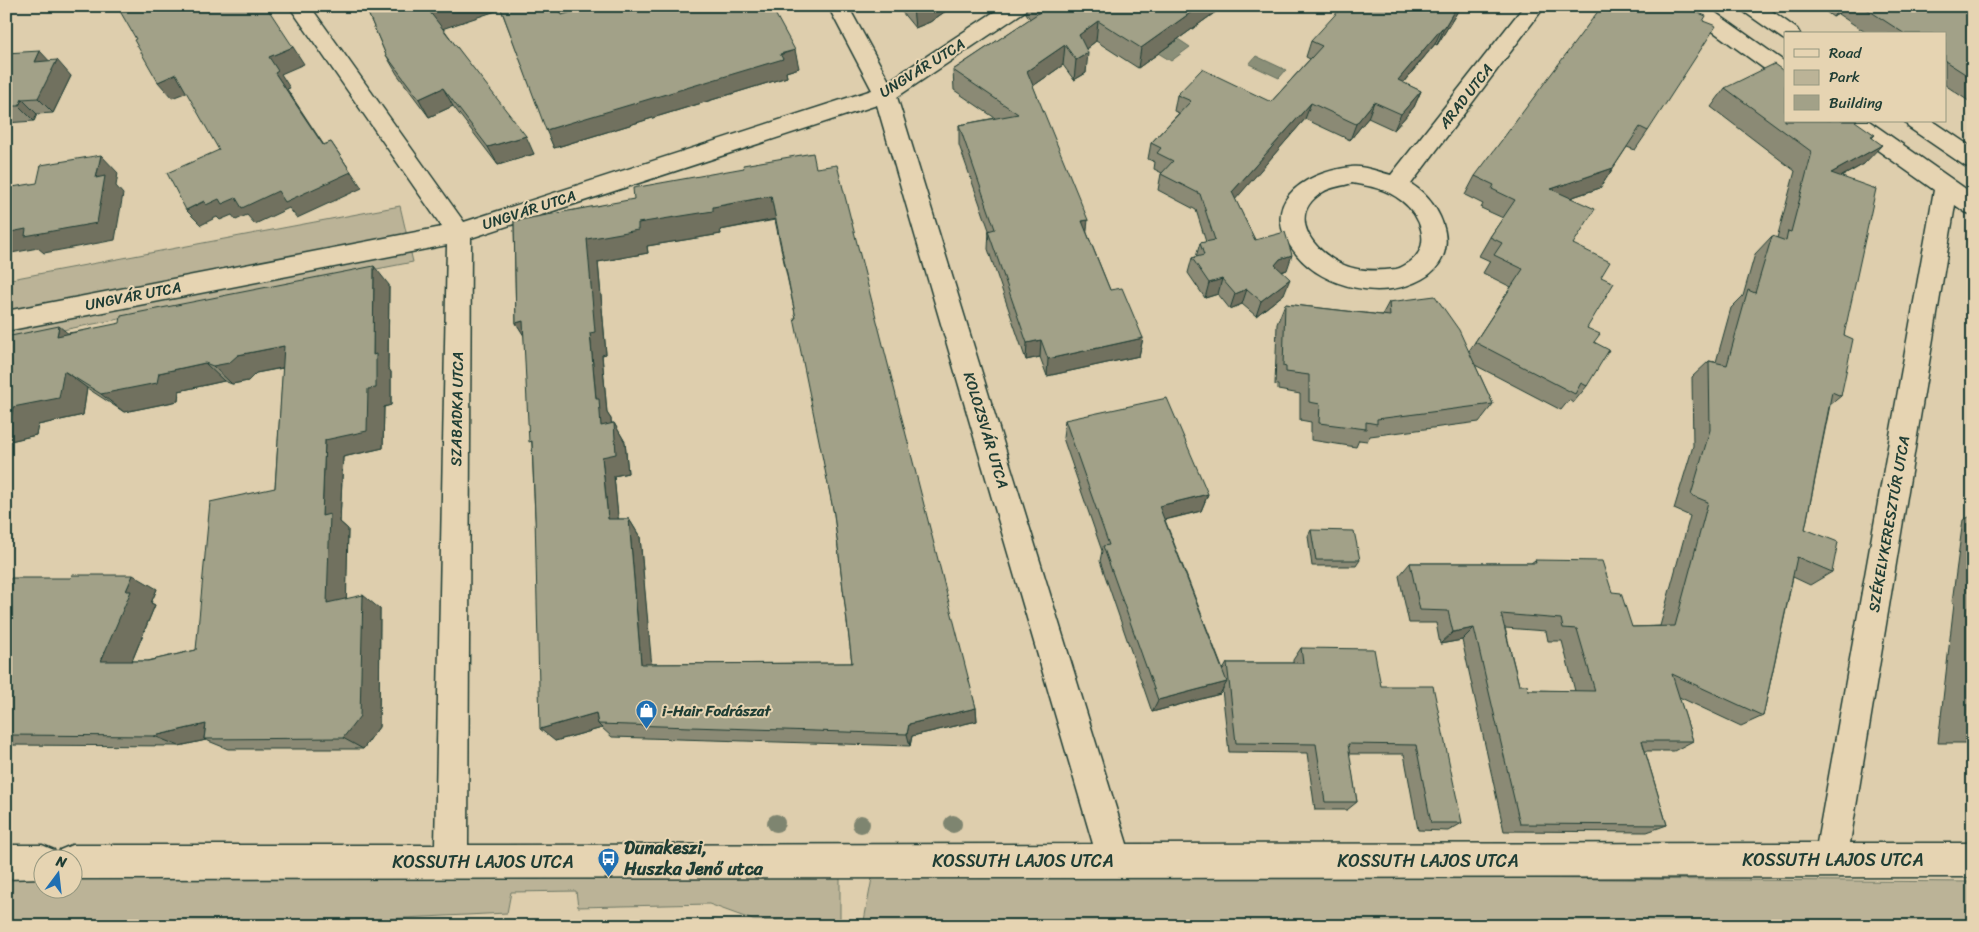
<svg xmlns="http://www.w3.org/2000/svg" width="1979" height="932" font-family="Sriracha,sans-serif">
<style>
.green{fill:#bbb397;stroke:#6d7866}
.water{fill:#8b8f78;stroke:#606e5d}
.lines{fill:none;stroke-linecap:round;stroke-linejoin:round}
.street-casing{stroke:#1f3d34;stroke-width:3}
.street{fill:#e6d4b2;fill-rule:evenodd}
.tree{fill:#7e8570}
.wall{fill:#8b8a75;stroke:#1f3d34;fill-rule:evenodd}
.shaded-wall{fill:#71715f;stroke:#1f3d34}
.building{fill:#a2a188;stroke:#1f3d34;fill-rule:evenodd}
.labels{text-anchor:middle;dominant-baseline:central;stroke-width:4;stroke-linejoin:round;paint-order:stroke}
.street-label{font-size:15px;fill:#1f3d34;stroke:#e6d4b2}
.poi-label{font-size:15px;font-weight:bold;fill:#1f3d34;stroke:#e6d4b2;text-anchor:start}
.near-poi-label{font-size:18px;font-weight:bold;fill:#1f3d34;stroke:#e6d4b2;text-anchor:start}
.near-street-label{font-size:18px;fill:#1f3d34;stroke:#e6d4b2}
</style>
<rect width="100%" height="100%" fill="#decead"/>
<filter id="ink" filterUnits="userSpaceOnUse"><feTurbulence type="fractalNoise" baseFrequency=".02" numOctaves="2"/><feDisplacementMap in="SourceGraphic" scale="10" xChannelSelector="R" yChannelSelector="G"/><feConvolveMatrix kernelMatrix="1 2 1 2 8 2 1 2 1" color-interpolation-filters="sRGB"/></filter>
<g filter="url(#ink)">
<path class="green" d="M400,206L413,262L6,341V280Z
M873,873L1973,882V926H863Z
M840,876V922L753,920L709,904L578,907L576,891L511,892L507,913L238,926H6V877H42V890H72L73,877Z"/>
<path class="water" d="M1178,39L1190,47L1171,61L1158,53Z
M1256,56L1286,70L1279,78L1249,64Z"/>
<g class="lines">
<defs>
<path id="street" d="M289,6H310L464,222L872,90L828,6H848L889,81L1003,6H1028L1025,11L897,97L1127,844L1817,843L1934,190L1845,127L1842,121H1869L1973,194V215L1965,212L1955,205L1850,843H1973V877L72,879V860H42V878L6,879V845H42L54,850L57,858L60,850L72,845H435L447,245L6,331V311L442,227ZM877,105L1093,844L468,845L471,238Z
M1524,6H1545L1411,184C1444,204 1464,256 1422,279C1383,301 1324,288 1297,255C1255,205 1301,173 1351,167C1363,165 1379,172 1391,175ZM1352,183C1370,186 1387,189 1402,201C1420,215 1433,245 1410,262C1405,265 1401,268 1396,269C1379,271 1360,272 1344,265C1313,252 1285,215 1323,192C1330,187 1343,186 1352,183Z
M1682,6H1706L1785,62V80L1777,78L1685,11Z
M1740,6H1765L1797,29L1800,34H1785V40L1783,39L1743,11Z
M1905,121H1933L1973,148V168L1965,166L1908,127Z"/>
</defs>
<use href="#street" class="street-casing"/>
<use href="#street" class="street"/>
</g>
<g class="tree">
<circle cx="776" cy="823" r="9"/>
<circle cx="861" cy="824" r="9"/>
<circle cx="953" cy="824" r="9"/>
</g>
<path class="wall" d="M365,6H557L562,15L799,68L786,72L787,77L554,148L501,9L443,28L534,154L498,165L453,106L429,117L397,74L386,55Z
M897,6H953L930,22L915,28Z
M1026,6H1218L1217,11L1138,68L1096,41L1086,49V73L1074,80L1063,65L1033,86L1087,233L1110,290L1143,338L1139,356L1047,376L1040,357L1026,360L988,249L989,230L959,145V125L995,118L954,90L953,70L1030,19L1026,13Z
M1461,6L1437,45L1435,44L1403,83L1421,91L1414,107L1394,130L1368,118L1350,140L1305,119L1235,199L1255,240L1287,270L1282,272L1284,294L1256,316L1242,304L1230,309L1218,294L1205,298L1188,273L1192,258L1196,257L1200,243L1206,242L1196,210L1158,190L1161,174L1162,173L1154,169L1155,162L1148,159L1151,143L1179,113L1174,111L1177,95L1271,102L1310,59L1306,57L1311,41Z
M1818,6H1957L1973,17V104L1945,85V34H1868L1838,14L1833,17Z
M1684,7L1648,131L1635,150L1627,147L1600,188L1570,198L1573,244L1601,277L1587,328L1594,342L1587,386L1573,403L1569,400L1561,410L1475,365L1493,404L1479,422L1370,436L1367,441L1359,440L1356,447L1311,440V422L1300,420V394L1278,390V385H1275L1277,324L1285,304L1382,315L1389,302L1469,351L1511,287L1483,273L1490,261L1479,256L1490,237L1503,218L1481,208L1483,204L1465,195L1475,176Z
M6,53L50,61L71,76L53,113L37,114L34,121L6,123Z
M1725,88L1875,135L1872,138L1864,164L1841,177L1844,335L1841,396L1830,405L1805,529L1832,572L1810,585L1793,577L1763,716L1741,726L1679,697L1693,741L1674,751H1645L1667,825L1647,832L1504,831L1462,640L1440,644L1436,623H1409L1399,576L1410,563H1531L1535,560L1612,592L1632,627L1660,626L1690,516L1674,509L1693,446L1692,377L1709,361L1716,362L1731,308L1743,296L1755,254L1772,236L1777,238L1795,171L1711,107ZM1505,628L1546,631L1548,641H1562L1575,691L1528,690L1519,685Z
M816,168L976,708L977,721L912,736L910,746L612,737L602,728L555,741L535,516L532,446L524,335L516,323L514,221ZM775,220L796,318L834,514L852,663L651,664L640,537L629,519H618L614,476L628,473L625,442L614,423H611V419L607,413L602,355L606,354L598,262L648,253L647,246L721,234L720,230Z
M389,285L388,368L391,372V405L384,407L383,448L343,457L340,522L348,529L346,599L380,609L379,727L363,749H228L206,740L179,746L6,745V587L157,589L151,603L155,605L132,661H148L196,650L275,488L283,368L256,373L248,381L232,384L224,381L179,391L178,401L124,412L87,388L83,415L38,425L36,435L6,442V337L68,333Z
M1065,420L1208,494L1201,511L1165,520L1223,670L1227,663H1293V660L1301,648L1381,686L1462,823L1448,831L1418,830L1404,754H1349L1357,802L1347,810H1315L1307,753L1229,752L1222,690L1220,694L1152,712L1100,561L1102,551L1063,438Z
M1973,515V743H1938L1954,603L1952,602L1963,520Z
M1311,530L1360,560L1356,566H1312L1308,536Z"/>
<path class="shaded-wall" d="M444,6H501L502,9L439,30L429,11Z
M918,6H953L930,22L915,28L913,8Z
M1200,6H1218L1217,11L1138,68L1141,48Z
M1457,6H1461L1437,45L1444,28Z
M1841,6H1844L1838,14L1833,17Z
M1098,21L1096,41L1078,55L1079,35Z
M1442,28L1435,44L1391,97L1398,80Z
M1065,45L1063,65L1026,91L1027,71Z
M293,47L304,64L281,74L290,88L287,89L335,162L275,73L269,57Z
M795,50L799,68L786,72L787,77L554,148L546,130Z
M40,51L54,66L57,60L71,76L53,113L38,98L35,62Z
M1088,53L1086,73L1074,80L1076,60Z
M176,74L190,91L172,98L158,82Z
M443,88L453,106L429,117L419,99Z
M1421,91L1414,107L1394,130L1401,114Z
M22,99L37,114L34,121L19,106Z
M1374,102L1368,118L1350,140L1356,124Z
M1311,103L1305,119L1228,208L1232,192Z
M526,136L534,154L498,165L488,147Z
M331,142L362,188L297,218L289,208L255,224L247,215L236,220L232,215L220,220L217,217L201,225L186,210Z
M1882,145L1864,164L1813,192L1831,173Z
M101,155L118,173L116,186L123,194L115,240L44,253L38,248L6,254V233L96,178Z
M1613,168L1600,188L1539,208L1551,189Z
M771,196L776,219L720,230L721,234L647,246L648,253L598,262L606,354L602,355L607,413L611,419L613,445L601,426L596,399L590,333L587,239L638,223L713,207Z
M1088,220L1086,239L1082,221Z
M1292,255L1287,270L1274,274L1275,265L1280,259Z
M374,266L389,285L388,368L391,372V405L384,407L383,448L343,457L340,522L348,529L346,617L327,603L322,516L325,440L368,389L373,355Z
M1222,279L1218,294L1205,298L1209,283Z
M1290,279L1284,294L1256,316L1261,301Z
M1247,289L1242,304L1230,309L1235,294Z
M523,321L529,344L516,323Z
M59,326L81,344L57,336Z
M1143,338L1139,356L1047,376L1048,359Z
M1041,340L1040,357L1026,360L1027,343Z
M284,346L302,364L256,373L248,381L232,384L213,366L238,355Z
M205,363L224,381L179,391L178,401L124,412L101,394L159,373Z
M64,371L87,388L83,415L38,425L36,435L6,442V420L13,407Z
M614,423L625,442L628,473L614,476L620,536L608,519L602,457Z
M1208,494L1201,511L1155,522L1159,506Z
M629,519L640,537L653,678L641,664Z
M133,575L157,589L151,603L155,605L127,673L101,661L126,591Z
M363,595L380,609L379,727L363,749L343,738Z
M1474,628L1462,640L1440,644L1453,632Z
M1227,682L1220,694L1152,712L1158,700Z
M976,708L977,721L912,736L910,746L907,734L909,724Z
M596,713L598,724L602,728L555,741L540,729Z
M206,724L204,739L206,740L179,746L154,736Z"/>
<path class="building" d="M117,6H266L293,47L269,57L278,71L275,73L323,145L331,142L351,172L285,202L278,191L242,208L236,198L222,204L219,199L206,205L204,201L186,210L167,173L219,150L176,74L158,82L134,40L136,39Z
M365,6H444L429,11L526,136L488,147L443,88L419,99L386,55Z
M500,6H557L562,15L591,6H771L795,50L780,54L783,59L546,130Z
M1036,6H1200L1141,48L1098,21L1079,35L1088,53L1076,60L1065,45L1027,71L1088,220L1082,221L1110,290L1122,288L1143,338L1048,359L1041,340L1027,343L988,231L995,229L959,125L1018,114L953,70L1040,12Z
M1343,6H1457L1444,28H1442L1398,80L1421,91L1401,114L1374,102L1356,124L1311,103L1232,192L1255,240L1285,232L1292,255L1280,259L1275,265L1290,279L1261,301L1247,289L1235,294L1222,279L1209,283L1192,258L1204,255L1200,243L1215,240L1200,194L1161,174L1173,161L1157,153L1161,148L1151,143L1191,101L1177,95L1202,69L1271,102L1322,46L1311,41Z
M1602,6H1685L1684,7L1706,16L1703,21L1716,26L1648,131L1640,127L1613,168L1551,189L1595,209L1573,244L1610,262L1601,277L1614,283L1587,328L1600,334L1594,342L1609,350L1587,386L1581,383L1575,394L1475,342L1523,269L1494,255L1502,243L1490,237L1515,200L1492,189L1494,185L1475,176Z
M1862,6H1957L1973,17V79L1945,61V34H1905Z
M40,51L35,62L57,60L38,98L22,99L19,106H6V53Z
M1774,64L1785,72V121H1855L1875,135L1871,137L1882,145L1831,173L1876,189L1844,335L1853,339L1841,396L1832,392L1805,529L1838,542L1832,572L1797,557L1763,716L1672,674L1693,741H1642L1667,825L1520,824L1474,628L1453,632L1448,611L1420,610L1410,563H1536L1535,560L1602,561L1612,592L1621,593L1632,627L1675,626L1708,502L1691,495L1710,430L1709,361L1727,365L1748,290L1755,293L1772,236L1786,241L1788,231L1791,232L1812,152L1725,88ZM1501,614L1561,619L1563,628L1577,629L1595,691L1528,690L1527,685H1519Z
M813,153L816,168L837,165L976,708L909,724L907,734L598,724L596,713L540,729L535,516L532,441L529,442L523,321L516,323L514,221L634,199L633,188L744,168L743,165ZM771,196L796,318H794L834,514L852,663L641,664L629,519H608L602,457L616,454L614,423L601,426L599,399H596L590,333L595,332L587,239L638,230V223L713,211V207Z
M101,155L96,178L105,176L97,223L25,236L26,229L6,233V188L37,183L41,165Z
M374,266L373,355L376,354V388L368,389L367,431L325,440L322,516L330,514L327,603L363,595L360,716L343,738L204,739L206,724L154,736L6,735V587L11,578H71L72,575H133L126,591H131L101,661H148L196,650L210,502L275,488L284,346L238,355L229,363L213,366L205,363L159,373L157,383L101,394L64,371L59,398L13,407L11,419L6,420V337L59,326L57,336L120,323L121,316Z
M1435,296L1459,330L1493,404L1377,419V424L1366,422V429L1319,423L1320,404L1309,402V375L1286,372V367L1283,366L1285,304L1390,316L1389,302Z
M1167,398L1208,494L1159,506L1227,682L1158,700L1103,546L1109,545L1065,420Z
M1311,530L1354,531L1360,560H1316Z
M1301,648L1374,649L1381,686H1433L1462,823H1431L1416,745L1348,744L1357,802H1325L1316,744L1236,743L1227,663H1303Z
M1973,688V732H1968Z"/>
</g>
<defs>
<symbol id="shop-pin" viewBox="-11 -11 22 30"><path d="M0 17L-7.5 6A9.5 9.5 0 1 1 7.5 6Z" fill="#1f6fb2" stroke="#e6d4b2"/><path d="M-5-2.5h2.3a2.7 3.5 0 0 1 5.4 0H5L5.5 6h-11ZM-1.5-2.5h3a1.5 2.3 0 0 0-3 0Z" fill="#fff"/></symbol>
<symbol id="bus-pin" viewBox="-11 -11 22 30"><path d="M0 17L-7.5 6A9.5 9.5 0 1 1 7.5 6Z" fill="#1f6fb2" stroke="#e6d4b2"/><path d="M-5-6H5V4H4V6H2V4H-2V6H-4V4H-5ZM-3.5-4V0h7V-4ZM-3.5 1.2v1.5H-2V1.2ZM2 1.2v1.5H3.5V1.2Z" fill="#fff"/></symbol>
</defs>
<g fill-rule="evenodd">
<use href="#shop-pin" x="634" y="698" width="25" height="34"/>
<use href="#bus-pin" x="596" y="846" width="25" height="34"/>
</g>
<g class="labels">
<g class="street-label">
<text transform="translate(922 68) rotate(-32)">UNGVÁR UTCA</text>
<text transform="translate(1466 96) rotate(-52)">ARAD UTCA</text>
<text transform="translate(529 210) rotate(-18)">UNGVÁR UTCA</text>
<text transform="translate(133 296) rotate(-11)">UNGVÁR UTCA</text>
<text transform="translate(457 409) rotate(-89)">SZABADKA UTCA</text>
<text transform="translate(986 430) rotate(73)">KOLOZSVÁR UTCA</text>
<text transform="translate(1889 524) rotate(-80)">SZÉKELYKERESZTÚR UTCA</text>
</g>
<g class="poi-label">
<text x="662" y="711">i-Hair Fodrászat</text>
</g>
<g class="near-poi-label">
<text x="624" y="848">Dunakeszi,<tspan x="624" dy="21">Huszka Jenő utca</tspan></text>
</g>
<g class="near-street-label">
<text x="1833" y="860">KOSSUTH LAJOS UTCA</text>
<text x="1023" y="861">KOSSUTH LAJOS UTCA</text>
<text x="1428" y="861">KOSSUTH LAJOS UTCA</text>
<text x="483" y="862">KOSSUTH LAJOS UTCA</text>
</g>
</g>
<rect width="1979" height="932" fill="none" stroke="#e6d4b2" stroke-width="25"/>
<rect x="12" y="12" width="1954" height="907" fill="none" stroke="#1f3d34" stroke-width="2" filter="url(#ink)"/>
<rect x="1784" y="32" width="162" height="90" fill="#e6d4b2" stroke="#969880"/>
<rect x="1794" y="49" width="25" height="8" fill="#e6d4b2" stroke="#969880"/>
<text x="1829" y="58" font-size="15" fill="#1f3d34">Road</text>
<rect x="1794" y="70" width="25" height="15" fill="#bbb397" stroke="#969880"/>
<text x="1829" y="82" font-size="15" fill="#1f3d34">Park</text>
<rect x="1794" y="95" width="25" height="15" fill="#a2a188" stroke="#969880"/>
<text x="1829" y="108" font-size="15" fill="#1f3d34">Building</text>
<g transform="translate(58 874) rotate(15)"><circle r="24" fill="#e6d4b2" stroke="#969880"/>
<path d="M0-4L9 19L0 12L-9 19Z" fill="#1f6fb2"/>
<text y="-8" font-size="14" font-weight="bold" text-anchor="middle" fill="#1f3d34">N</text>
</g>
</svg>
